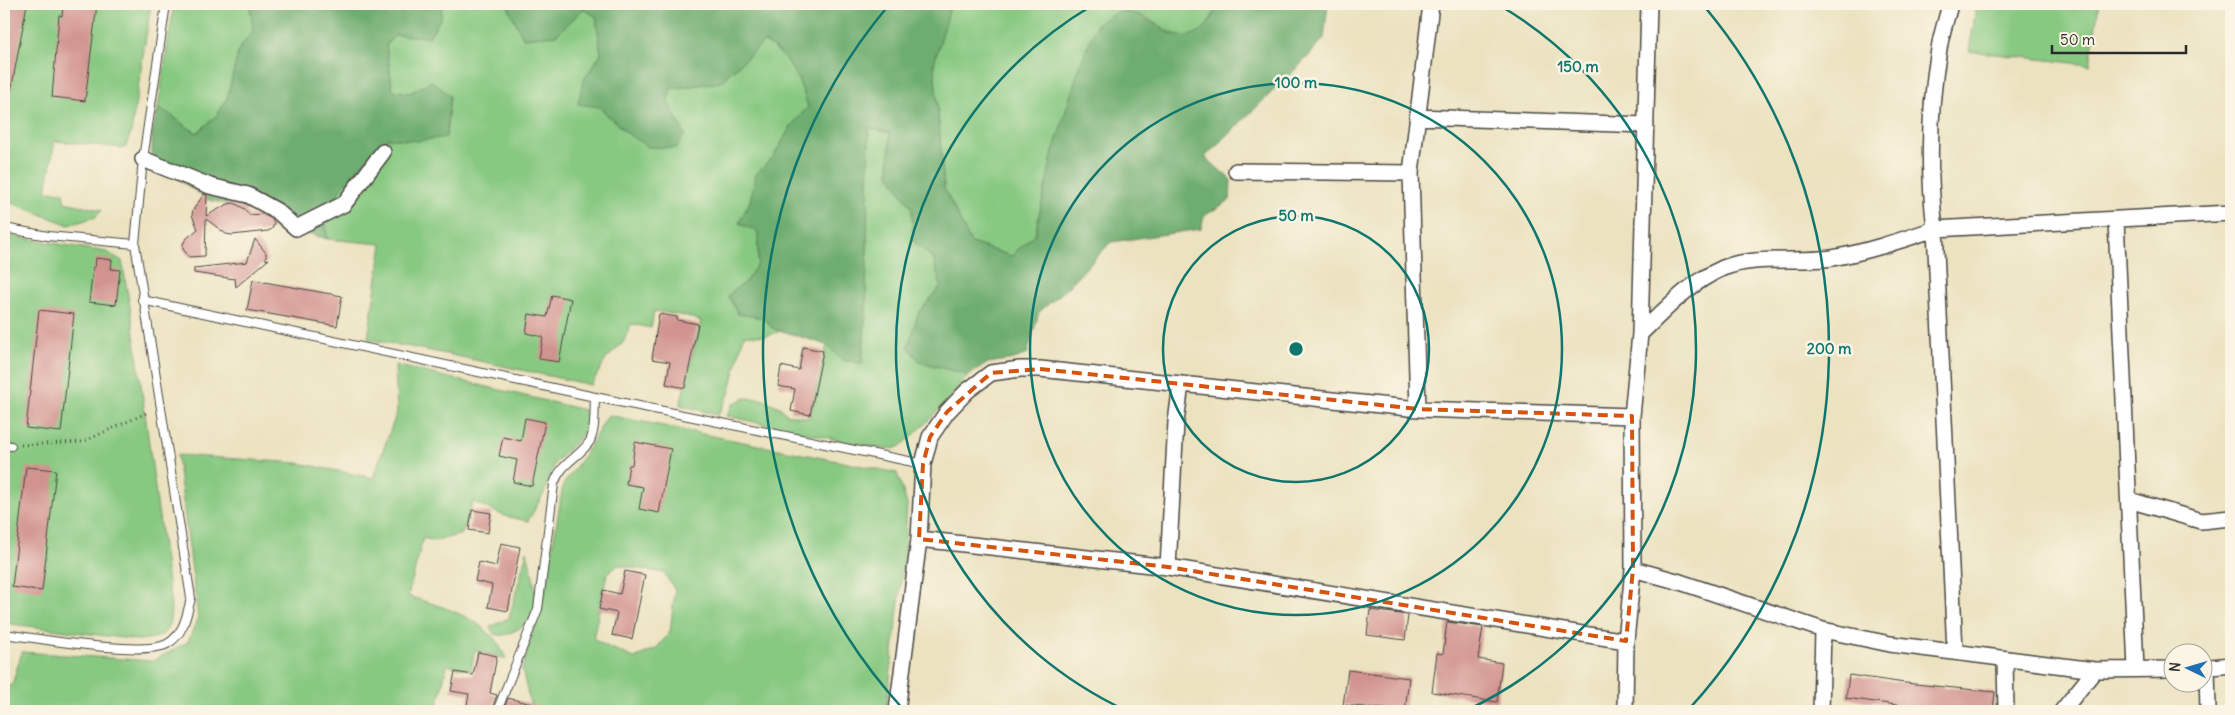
<svg xmlns="http://www.w3.org/2000/svg" width="2235" height="715" font-family="Delius,sans-serif">
<style>
.green{fill:#88c982;stroke:#5a7a56;fill-rule:evenodd}
.forest{fill:#6ead70;stroke:#4c6c4e}
.building{fill:#d1938f}
.lines{fill:none;stroke-linecap:round;stroke-linejoin:round}
.service-casing{stroke:#484641;stroke-width:10}
.minor-casing{stroke:#484641;stroke-width:18}
.path{stroke:#484641;stroke-width:3;stroke-dasharray:1 4;stroke-linecap:butt}
.service{stroke:#fff;stroke-width:8}
.minor{stroke:#fff;stroke-width:15}
.marked{fill:none;stroke:#d5540f;stroke-width:4;stroke-dasharray:10 6;stroke-linejoin:round}
.ring{fill:none;stroke:#0f766e;stroke-width:2.5}
.centre{fill:#0f766e;stroke:#fcf5e5;stroke-width:2.5}
.ring-label{font-size:15px;text-anchor:middle;font-weight:bold;fill:#0f766e;stroke:#fcf5e5;stroke-width:5;stroke-linejoin:round;paint-order:stroke}
</style>
<rect width="100%" height="100%" fill="#fcf5e5"/>
<filter id="ink" filterUnits="userSpaceOnUse"><feTurbulence type="fractalNoise" baseFrequency=".02" numOctaves="2"/><feDisplacementMap in="SourceGraphic" scale="10" xChannelSelector="R" yChannelSelector="G"/><feConvolveMatrix kernelMatrix="1 2 1 2 8 2 1 2 1" color-interpolation-filters="sRGB"/></filter>
<filter id="wash" filterUnits="userSpaceOnUse"><feTurbulence type="fractalNoise" baseFrequency=".0096" numOctaves="4" result="noise"/><feDisplacementMap in="SourceGraphic" scale="20" xChannelSelector="R" yChannelSelector="G"/><feGaussianBlur stdDeviation="1.12" result="paint"/><feColorMatrix in="noise" values="0 0 0 0 0 0 0 0 0 0 0 0 0 0 0 0 0 1.4 0 .05"/><feComposite in="paint" operator="in"/></filter>
<g filter="url(#wash)">
<rect width="100%" height="100%" fill="#ebe2c0"/>
<path class="green" d="M4,4H151L131,133L125,148L55,141L46,191L64,192V202L102,210L96,217L69,225L4,200Z
M174,4H250L254,31L239,49L227,99L216,116L197,133C183,126 173,114 158,108Z
M442,4H507L523,37L556,35L583,9L596,16L601,54L583,81L599,107L628,134L685,135L668,102L670,89L720,82L764,42C788,54 801,81 808,107L791,126L774,156L756,174L750,202L739,223L758,232V264L745,282L728,296L738,314L764,318L772,328L781,331L766,336L744,335L729,394L718,415L680,405L701,321L686,316L654,311L651,328L631,324L623,343L606,359L591,385L447,354L368,339L382,244L327,239C327,233 325,225 326,219C335,187 365,162 388,138L417,141L432,81L410,93L393,91L386,45L395,35L429,37L441,17Z
M951,4H1216C1212,27 1196,43 1172,33C1162,29 1153,22 1145,16L1053,152L1035,234L1011,256L971,243L944,188L934,63Z
M1977,4H2099L2090,65L1969,51Z
M869,128L890,133L889,174L912,208L913,241L933,258L941,286L918,314L920,362L969,375C956,390 911,443 896,448C892,449 885,448 881,449L727,416L733,404L745,398L761,399L780,407L786,414L809,418L827,345L842,360L862,363L866,308Z
M4,235L107,252L122,261L132,318L171,606C170,633 166,638 138,640L4,623Z
M395,365L584,410L589,428L555,463L544,493L528,521L505,516L473,502L462,534L435,541L423,538L408,596C445,608 491,618 506,659L475,650L471,670L447,665L438,704L405,703L404,711H4V687L12,685L22,652L152,661L188,642L198,617L177,455L298,463L373,478L397,412Z
M608,415L897,473L907,504L904,558L886,711H532L522,670L547,581L563,485L585,454ZM618,565L664,573L675,590L670,632L656,649L634,658L604,645L593,638L607,574Z
M527,551C532,576 548,616 516,630C508,634 503,637 494,634L490,627L509,618Z"/>
<path class="forest" d="M250,4H442L441,17L429,37L395,35L386,45L393,91L410,93L432,81L450,96L446,137L417,141L388,138C365,162 335,187 326,219C325,225 327,233 327,239L278,225L249,210L209,200L182,182L152,157V134L158,108C173,114 183,126 197,133L216,116L227,99L239,49L253,31Z
M507,4H951L934,63L944,188L971,243L1011,256L1035,234L1053,152L1080,65L1097,24C1103,20 1114,12 1121,12C1144,11 1155,28 1173,34C1197,41 1212,26 1216,4H1328L1324,38L1308,57L1205,157L1231,180L1230,200L1204,216L1201,229L1111,242L1063,292L1039,312L1027,354L1014,359L988,363L969,375L920,362L908,347L918,314L941,286L933,258L913,241L912,208L889,174L890,133L869,128L866,308L862,363L842,360L827,345L772,328L764,318L738,314L728,295L745,282L758,264V232L739,223L750,202L756,174L774,156L791,126L808,107C801,82 788,53 764,42L720,82L670,89L668,102L685,135L676,148L648,147L628,134L599,107L578,104L583,81L601,54L596,16L583,9L556,35L523,38Z"/>
<g id="blocks">
<path class="building" d="M4,4H27L11,91L4,90Z
M63,4H97L85,101L52,97L59,15L62,16Z
M204,194L207,195L206,216L228,204L234,203L245,209L249,215L262,214L272,219L274,224L272,229L268,231L232,235L226,234L206,219L205,256L189,257L183,249V244L186,239L198,229L192,215L193,210Z
M255,239L266,253V260L269,259L236,287L235,279L194,273V268L247,262Z
M96,258L112,260L111,269L120,270L116,305L89,302L93,267H95Z
M253,280L342,296L337,326L247,310Z
M552,295L571,299L559,362L539,359L543,337L526,333L529,314L547,317Z
M39,310L74,314L61,432L26,428Z
M659,314L677,317V320L698,324L685,388L666,384L670,362L652,359Z
M803,347L823,351L810,415L791,411L795,389L778,386L781,366L799,370Z
M525,418L545,422L532,486L513,482L517,460L499,456L503,437L521,441Z
M635,442L671,449L659,513L639,509L643,487L626,484L629,465H632Z
M26,467L56,470L42,591L12,587Z
M472,510L491,513L488,533L469,530Z
M501,543L520,547L508,611L488,607L492,585L475,581L479,562L496,566Z
M625,571L645,575L632,639L612,635L617,613L599,609L603,590L620,594Z
M1370,610L1408,615L1405,640L1367,635Z
M1447,622L1483,627L1478,659L1502,663L1497,702L1432,692L1437,653L1443,654Z
M478,652L497,656L490,693L497,695L491,711H466L469,694L451,691L455,672L473,675Z
M1348,670L1409,678L1405,711L1343,705Z
M1849,675L1905,683L1995,692L1993,711H1940L1846,698Z
M508,698L539,706V711H503Z"/>
</g>
</g>
<g filter="url(#ink)">
<use href="#blocks" fill-opacity="0" stroke="#484641" stroke-width="1"/>
<g class="lines">
<defs>
<path id="service" d="M4,228L48,236L135,244
M142,300L595,397L923,464
M4,445L11,446
M4,634C37,638 142,657 167,644C184,635 187,614 191,598L135,244L143,159L166,4
M497,711L538,609L554,484C561,462 579,458 590,441C596,429 594,410 595,397"/>
<path id="minor" d="M1417,117L1646,125
M143,159L210,186L248,195L277,211L296,228L344,204L383,152
M1236,171L1411,173
M2116,220L2136,669
M1640,334C1666,309 1689,283 1723,268C1754,255 1799,263 1832,258C1867,252 1902,240 1935,229C1928,170 1929,108 1939,49C1941,34 1947,18 1950,4
M1418,409L1411,173L1431,4
M2129,500L2201,521L2231,518
M919,539L1168,567L1626,641
M1168,567L1176,422L1181,384
M1633,569L1680,582L1823,630L1890,644L2095,670L2172,669
M1955,651L1935,229L2231,213
M2005,660L2006,711
M2202,668L2231,665
M2207,668L2208,711
M897,711L919,539L923,464L930,437L947,412L967,391L991,373L1020,369H1040L1418,409L1632,416
M1625,711L1626,641L1633,569L1632,416L1640,334L1649,4
M1821,711L1823,630
M2062,711L2095,670"/>
</defs>
<use href="#service" class="service-casing"/>
<use href="#minor" class="minor-casing"/>
<path class="path" d="M21,445L82,442L149,412"/>
<use href="#service" class="service"/>
<use href="#minor" class="minor"/>
</g>
</g>
<path class="marked" d="M1040,369L1418,409L1632,416L1633,569L1626,641L1168,567L919,539L923,464L930,437L947,412L991,373Z"/>
<g class="ring">
<circle cx="1296" cy="349" r="133"/>
<circle cx="1296" cy="349" r="266"/>
<path d="M1127 711A399 399 0 0 1 1093 5M1499 5A399 399 0 0 1 1465 711"/>
<path d="M903 709A533 533 0 0 1 888 6M1704 6A533 533 0 0 1 1689 709"/>
</g>
<circle cx="1296" cy="349" r="8" class="centre"/>
<g class="ring-label">
<text x="1578" y="72">150 m</text>
<text x="1296" y="88">100 m</text>
<text x="1296" y="221">50 m</text>
<text x="1829" y="354">200 m</text>
</g>
<rect width="2235" height="715" fill="none" stroke="#fcf5e5" stroke-width="20"/>
<g transform="translate(2188 668) rotate(275)"><circle r="24" fill="#fcf5e5" stroke="#a8a49b"/>
<path d="M0-4L9 19L0 12L-9 19Z" fill="#1f6fb2"/>
<text y="-8" font-size="14" font-weight="bold" text-anchor="middle" fill="#2b2b2b">N</text>
</g>
<path d="M2052 45v8h134v-8" fill="none" stroke="#2b2b2b" stroke-width="2.5"/>
<text x="2060" y="45" font-size="15" fill="#2b2b2b" stroke="#fcf5e5" stroke-width="4" paint-order="stroke">50 m</text>
</svg>
